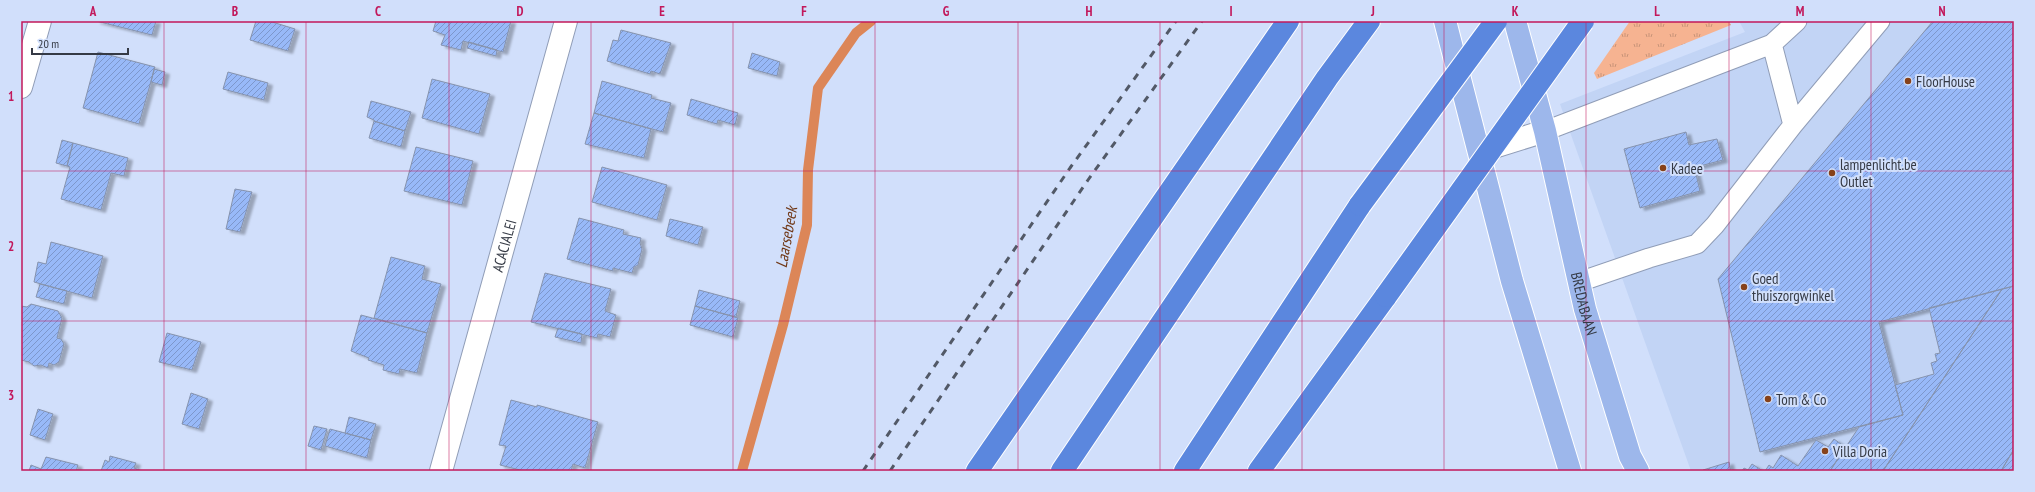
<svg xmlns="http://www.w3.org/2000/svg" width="2035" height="492" font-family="'PT Sans Narrow',sans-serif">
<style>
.built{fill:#c2d4f5}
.grass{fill:url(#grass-tufts)}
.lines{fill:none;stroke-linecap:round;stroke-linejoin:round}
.stream{stroke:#dc8658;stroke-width:10}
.building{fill:url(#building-hatch);stroke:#8693ad;filter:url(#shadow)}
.service-casing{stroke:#909db7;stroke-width:21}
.minor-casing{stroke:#909db7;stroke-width:24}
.primary-casing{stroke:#fff;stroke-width:24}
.motorway-casing{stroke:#fff;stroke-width:24}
.service{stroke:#fff;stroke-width:19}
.minor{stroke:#fff;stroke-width:22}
.primary{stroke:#9db7eb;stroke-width:22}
.motorway{stroke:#5b87de;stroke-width:22}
.rail{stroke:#525967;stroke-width:3;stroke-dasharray:7 7;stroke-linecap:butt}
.motorway-bridge-casing{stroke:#fff;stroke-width:24;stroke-linecap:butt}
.motorway-bridge{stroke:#5b87de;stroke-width:22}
.grid{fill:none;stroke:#c2185b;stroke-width:1;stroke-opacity:0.55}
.poi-dot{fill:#87421a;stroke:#d1dffb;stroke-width:1.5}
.labels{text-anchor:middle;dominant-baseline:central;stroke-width:4;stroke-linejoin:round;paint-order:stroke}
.poi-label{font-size:15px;fill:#353a45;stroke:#d1dffb;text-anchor:start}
.street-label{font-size:15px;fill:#353a45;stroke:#d1dffb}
.water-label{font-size:16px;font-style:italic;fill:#703817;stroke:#d1dffb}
.neatline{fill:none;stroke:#c2185b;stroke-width:1.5}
.grid-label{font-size:13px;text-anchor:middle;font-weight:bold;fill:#c2185b}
</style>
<defs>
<pattern id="grass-tufts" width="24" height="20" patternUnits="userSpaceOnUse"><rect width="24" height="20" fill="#f6b391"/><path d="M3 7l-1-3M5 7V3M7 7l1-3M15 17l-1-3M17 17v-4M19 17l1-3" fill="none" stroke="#c89378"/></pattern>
<pattern id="building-hatch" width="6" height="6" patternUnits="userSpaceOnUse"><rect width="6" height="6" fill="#98b9f8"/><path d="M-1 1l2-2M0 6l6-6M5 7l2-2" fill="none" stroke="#7d97cb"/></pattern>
<filter id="shadow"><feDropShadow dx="4.5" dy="2.5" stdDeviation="1" flood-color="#0004"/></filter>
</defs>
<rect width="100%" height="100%" fill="#d1dffb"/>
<path class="built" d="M1739,21H2014V471H1691L1560,104L1745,32Z"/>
<path class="grass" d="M1630,21H1729L1731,25L1597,79L1594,73Z"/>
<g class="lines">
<path class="stream" d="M742,471L783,325L807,225L808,170L818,88L856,33L871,21"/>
</g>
<path class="building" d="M96,21H156L152,35Z
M256,21H269L295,29L288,51L250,40Z
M436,21H511L503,52L463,41L461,50L441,45L445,35L433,31Z
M1933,21H2014V286L1879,322L1903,415L1760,452L1718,279Z
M621,30L671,43L660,74L651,71L650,74L607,61L613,40L618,41Z
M469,42L497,50L496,56L467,48Z
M98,52L155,67L139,124L83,108Z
M752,53L780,62L777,76L748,68Z
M154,69L165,72L162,85L151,82Z
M228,72L268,83L264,100L223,89Z
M432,79L490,94L479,134L422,118Z
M602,81L652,95L651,98L671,103L663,132L594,113Z
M691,99L738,113L735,125L718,120L717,124L687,115Z
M371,101L411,112L405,131L374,121V120L367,117Z
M594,113L651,129L644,158L585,144Z
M374,121L405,131L401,147L369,138Z
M1686,132L1689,145L1717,139L1723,160L1696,167L1695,170L1700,191L1640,208L1624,149Z
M62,140L73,143L67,166L56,163Z
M73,143L128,158L124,176L111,173L101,210L61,199L70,167L67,166Z
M416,147L473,161L462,205L404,191Z
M602,167L667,185L657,220L592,202Z
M235,189L252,192L240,232L226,229Z
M579,218L624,230L623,234L641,238L640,243L642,249L638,265L634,267L632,273L613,268V271L567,259Z
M670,219L703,227L698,245L666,236Z
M51,242L103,256L92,298L34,282L38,262L46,264Z
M391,257L425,266L422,279L441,284L427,333L374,318Z
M545,273L611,289L605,311L616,315L610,337L598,334L597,338L531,322Z
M40,284L67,291L64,304L36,297Z
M2014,286V449L2001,471H1883L2002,289Z
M2002,289L1883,471H1830L1859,427L1903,415L1895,385L1934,374L1931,363L1937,361L1935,354L1940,353L1929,308Z
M699,290L740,301L736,317L695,306Z
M31,304L58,311L62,318L57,338L61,339L64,344L59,362L54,365L49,363L48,368L41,365L34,366L29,362L21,360V306L27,307Z
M695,306L738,318L733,337L690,325Z
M361,315L427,333L417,373L400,369L399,374L383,370L384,365L368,360L369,358L351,351Z
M558,328L582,334L581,343L555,337Z
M167,333L201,342L192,370L159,362Z
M191,393L208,399L199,429L182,424Z
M511,400L537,407V405L598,422L585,468L573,464L571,471H524L500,465L506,446L499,445Z
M38,409L53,414L45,440L30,435Z
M349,417L376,424L371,440L345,433Z
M314,426L327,429L321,450L308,446Z
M330,429L371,440L367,458L325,446Z
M1834,439L1845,447L1830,471H1765L1769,465L1773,468L1781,455L1798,466L1816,440L1828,447Z
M2014,449V471H2001Z
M110,456L136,463L134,468L142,471H101L105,460L109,462Z
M46,457L78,465L76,471H29L31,465L41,469Z
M1729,462L1731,471H1703V470Z
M1752,464L1763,471H1742L1744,468L1748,470Z"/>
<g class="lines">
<defs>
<path id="service" d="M1772,44L1793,125
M1545,131L1772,44L1797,21
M1579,282L1649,258L1697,244L1715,225L1793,125L1880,21"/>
<g id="minor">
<path d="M21,87L40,21"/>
<path d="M1481,151L1545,131"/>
<path id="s1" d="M441,471L566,21"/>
</g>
<g id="primary">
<path d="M1445,21L1512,281L1570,471"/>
<path id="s2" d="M1515,21L1545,131L1585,309L1630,456L1638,471"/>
</g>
<path id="motorway" d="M977,471L1288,21
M1062,471L1327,78L1369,21
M1185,471L1360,205
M1259,471L1386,296"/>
</defs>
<use href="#service" class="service-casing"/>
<use href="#minor" class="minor-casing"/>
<use href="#primary" class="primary-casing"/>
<use href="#motorway" class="motorway-casing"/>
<use href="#service" class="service"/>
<use href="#minor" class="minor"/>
<use href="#primary" class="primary"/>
<use href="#motorway" class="motorway"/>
<path class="rail" d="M863,471L1070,168L1176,21
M890,471L1088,180L1202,21"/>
<defs>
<path id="motorway-bridge" d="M1360,205L1496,21
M1386,296L1583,21"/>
</defs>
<use href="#motorway-bridge" class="motorway-bridge-casing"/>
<use href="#motorway-bridge" class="motorway-bridge"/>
</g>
<path class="grid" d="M164,21V471M306,21V471M449,21V471M591,21V471M733,21V471M875,21V471M1018,21V471M1160,21V471M1302,21V471M1444,21V471M1586,21V471M1729,21V471M1871,21V471M21,171H2014M21,321H2014"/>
<g class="poi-dot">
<circle cx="1908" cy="81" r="4"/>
<circle cx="1663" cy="168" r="4"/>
<circle cx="1832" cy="173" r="4"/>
<circle cx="1744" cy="287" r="4"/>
<circle cx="1768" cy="399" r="4"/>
<circle cx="1825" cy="451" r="4"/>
</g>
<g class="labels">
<g class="poi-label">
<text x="1916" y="81">FloorHouse</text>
<text x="1840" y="164">lampenlicht.be<tspan x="1840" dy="17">Outlet</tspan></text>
<text x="1671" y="168">Kadee</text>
<text x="1752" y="278">Goed<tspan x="1752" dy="17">thuiszorgwinkel</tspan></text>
<text x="1776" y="399">Tom &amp; Co</text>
<text x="1833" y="451">Villa Doria</text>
</g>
<g class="street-label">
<text stroke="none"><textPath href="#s1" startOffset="234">ACACIALEI</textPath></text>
<text stroke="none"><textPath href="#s2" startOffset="291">BREDABAAN</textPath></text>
</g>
<g class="water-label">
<text transform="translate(786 237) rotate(-80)">Laarsebeek</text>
</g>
</g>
<rect width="2035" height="492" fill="none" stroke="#d1dffb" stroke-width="44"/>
<path d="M32 48v6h96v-6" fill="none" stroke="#353a45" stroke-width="2"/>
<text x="38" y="48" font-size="12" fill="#353a45" stroke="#d1dffb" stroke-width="3" paint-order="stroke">20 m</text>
<rect x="22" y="22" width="1991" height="448" class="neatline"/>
<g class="grid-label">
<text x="93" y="16">A</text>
<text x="235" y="16">B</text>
<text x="378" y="16">C</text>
<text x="520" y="16">D</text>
<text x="662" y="16">E</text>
<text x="804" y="16">F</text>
<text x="946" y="16">G</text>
<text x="1089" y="16">H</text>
<text x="1231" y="16">I</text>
<text x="1373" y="16">J</text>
<text x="1515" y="16">K</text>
<text x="1657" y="16">L</text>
<text x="1800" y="16">M</text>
<text x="1942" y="16">N</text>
<text x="11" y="101">1</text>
<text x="11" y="251">2</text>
<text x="11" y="400">3</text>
</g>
</svg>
